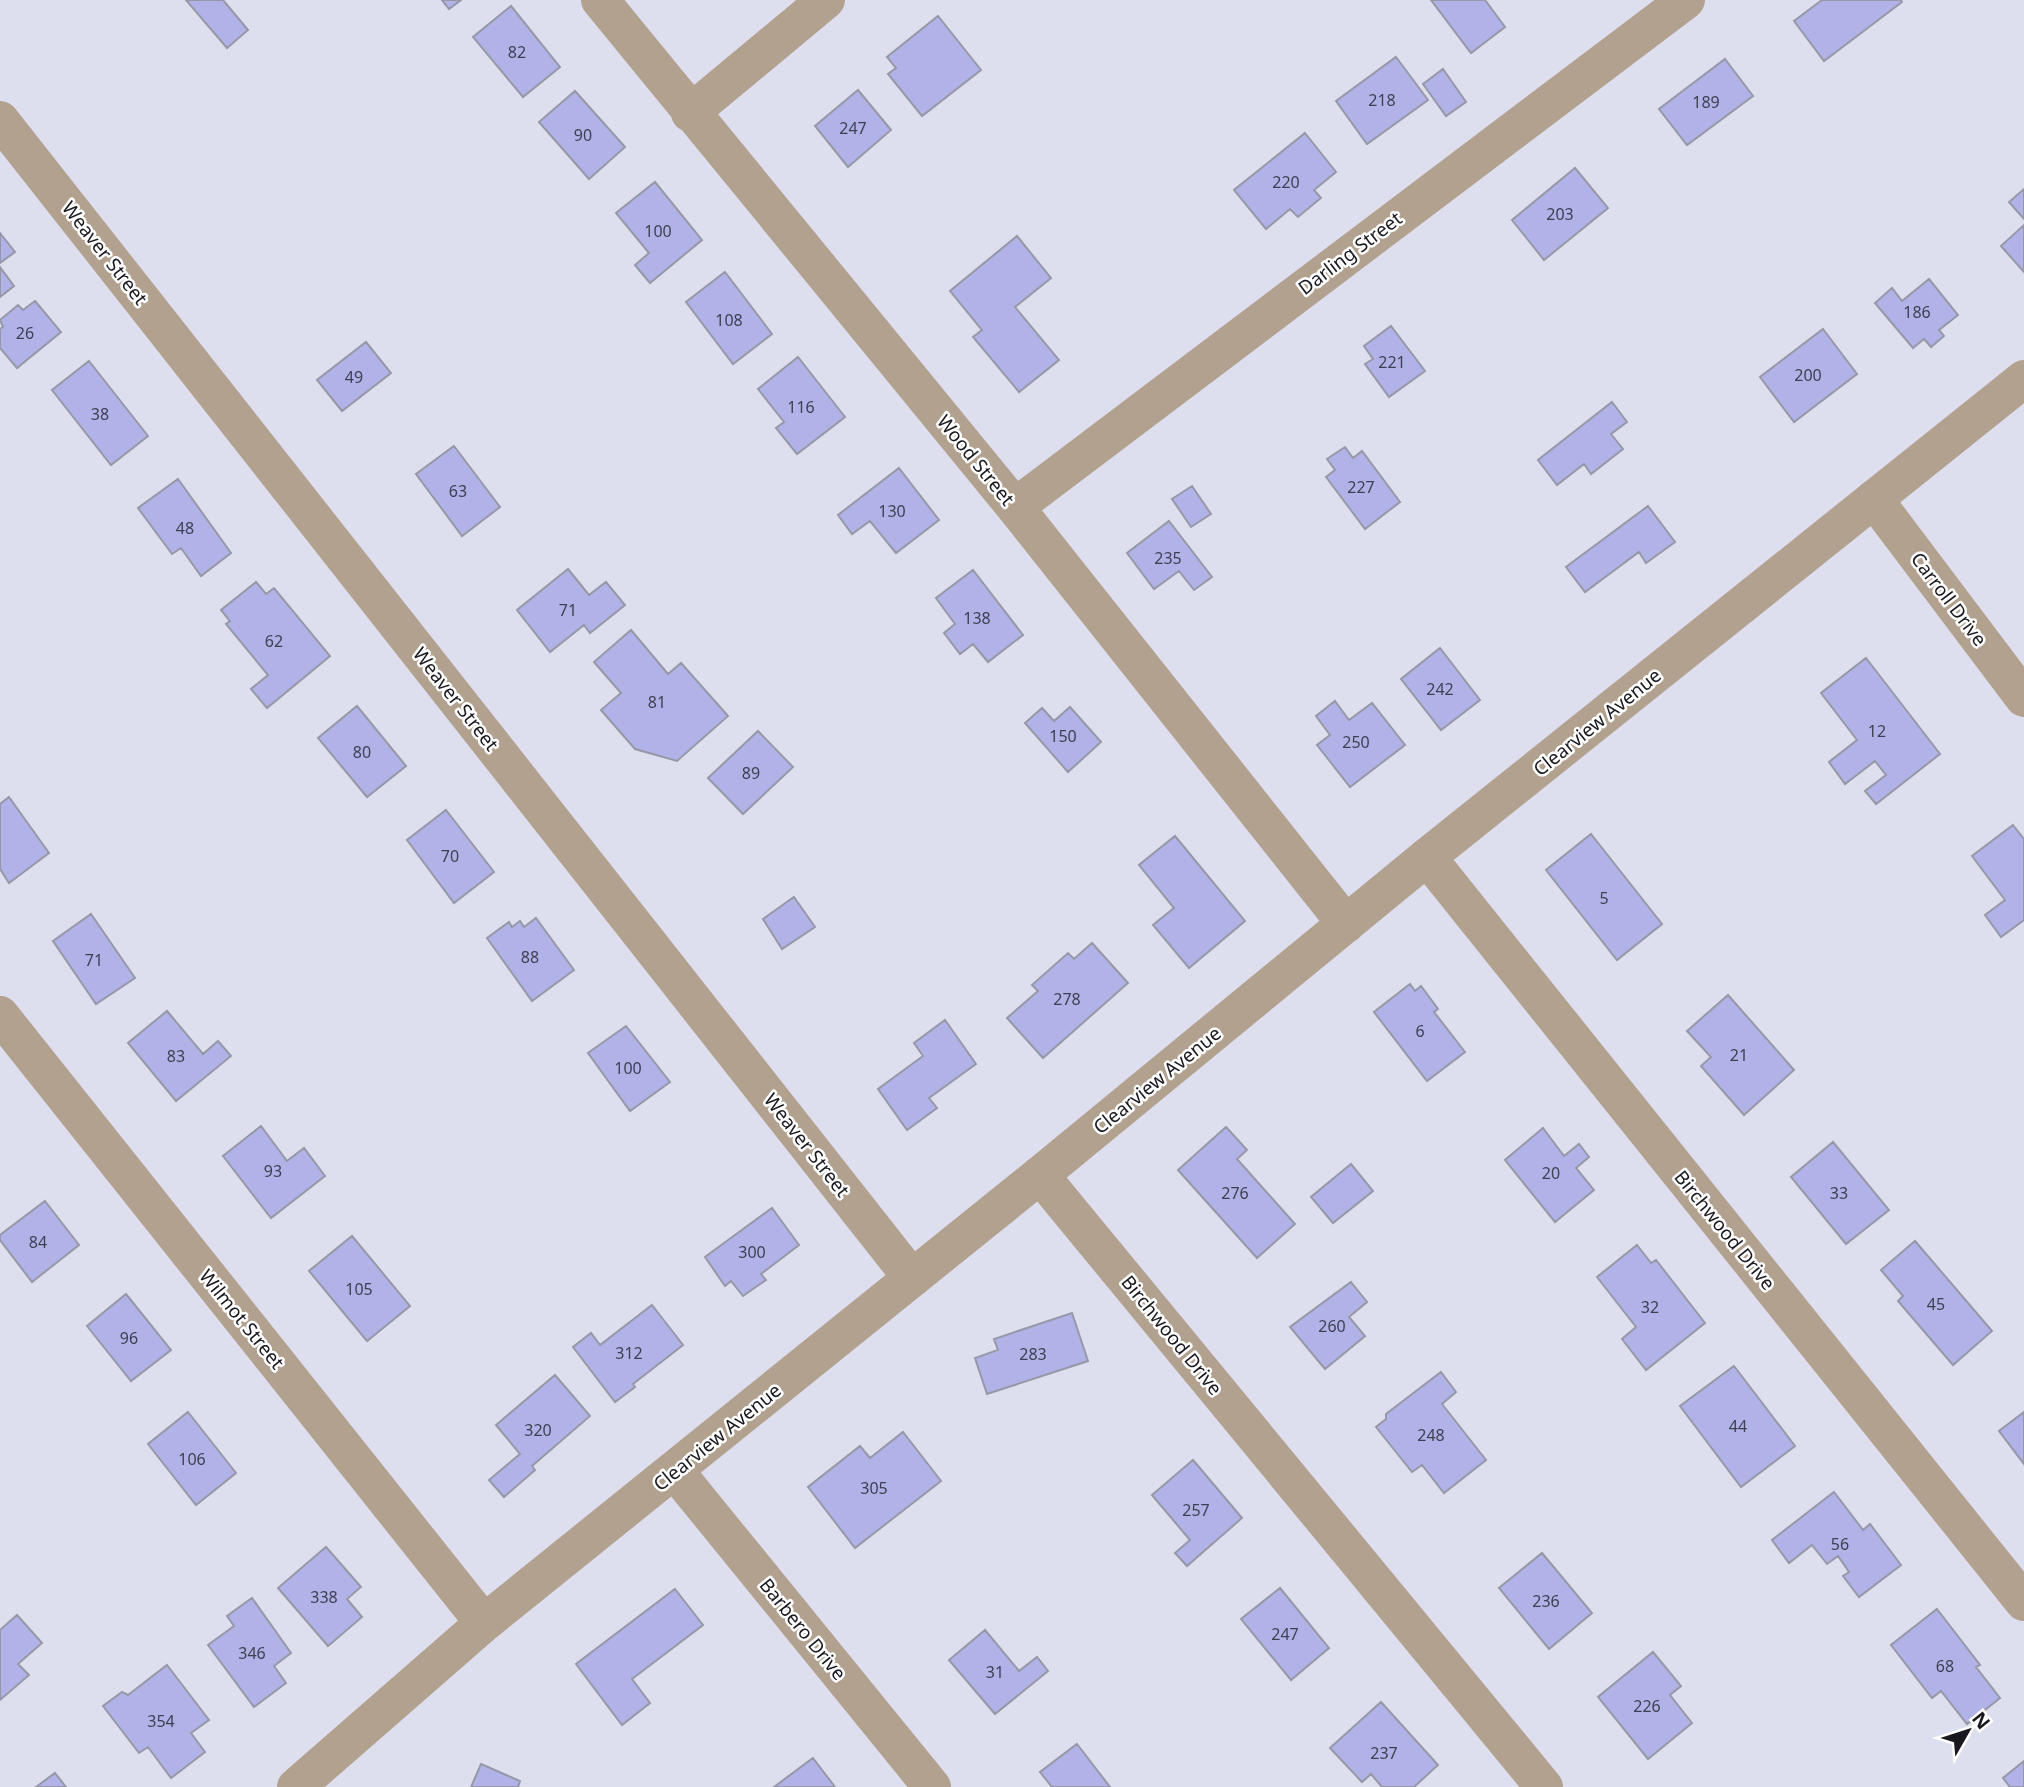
<svg xmlns="http://www.w3.org/2000/svg" width="2024" height="1787" font-family="'Noto Sans',sans-serif">
<style>
.building{fill:#b1b3e8;stroke:#9798a7;stroke-width:2}
.lines{fill:none;stroke-linecap:round;stroke-linejoin:round}
.minor{stroke:#b2a18e;stroke-width:38}
.tertiary{stroke:#b2a18e;stroke-width:38}
.labels{text-anchor:middle;dominant-baseline:central;stroke-width:5;stroke-linejoin:round;paint-order:stroke}
.number-label{font-size:16px;fill:#3e3f50}
.street-label{font-size:19px;fill:#18181e;stroke:#fff}
</style>
<rect width="100%" height="100%" fill="#dddeee"/>
<path class="building" d="M186,0H223L248,30L227,48Z
M442,0H461L449,9Z
M1431,0H1485L1505,27L1471,53Z
M1822,0H1901L1902,2L1824,61L1794,21Z
M511,6L560,67L523,97L473,37Z
M938,16L981,70L922,116L888,74L896,68L887,57Z
M1396,57L1428,100L1367,144L1336,101Z
M1725,59L1753,96L1687,145L1659,109Z
M1443,69L1466,102L1446,116L1423,84Z
M858,90L891,130L848,167L815,126Z
M575,91L625,147L589,179L539,122Z
M1305,133L1336,172L1314,190L1321,198L1298,217L1290,209L1266,229L1234,190Z
M1575,168L1608,208L1544,260L1512,220Z
M655,182L702,240L650,283L635,265L649,253L616,213Z
M2024,189V219L2009,202Z
M2024,225V272L2001,246Z
M0,233L15,252L0,263Z
M1017,236L1051,278L1015,307L1059,360L1019,392L973,337L982,330L950,291Z
M0,267L14,286L0,297Z
M725,272L772,334L733,364L686,302Z
M1929,279L1958,315L1939,330L1944,336L1931,347L1924,339L1913,348L1875,303L1892,288L1902,301Z
M35,301L61,332L17,368L0,348V329L3,327L0,320L18,305L23,310Z
M1391,326L1425,371L1389,397L1365,364L1373,359L1364,346Z
M1823,329L1857,374L1794,422L1760,377Z
M366,342L391,373L342,411L317,380Z
M798,357L845,417L797,454L776,428L784,422L758,389Z
M89,361L148,436L111,465L52,390Z
M1612,402L1627,422L1611,434L1623,449L1591,474L1584,464L1557,485L1538,460Z
M454,446L500,507L462,536L416,474Z
M1345,447L1353,458L1362,451L1400,502L1365,529L1326,477L1335,470L1327,459Z
M899,468L939,520L896,553L870,521L852,534L838,515Z
M178,479L231,553L201,576L181,548L172,554L138,508Z
M1192,486L1211,514L1191,527L1172,499Z
M1648,506L1675,542L1646,563L1639,552L1585,592L1566,567Z
M1169,521L1212,577L1194,590L1179,571L1154,589L1127,553Z
M568,569L589,595L606,582L625,605L590,633L584,625L550,652L517,610Z
M973,570L1023,635L988,662L973,644L960,654L944,633L955,624L936,598Z
M256,582L266,594L274,588L330,656L267,708L251,689L268,675L226,624L230,621L221,610Z
M631,630L668,674L681,663L728,716L677,761L635,749L601,710L621,693L594,662Z
M1440,648L1480,700L1441,730L1401,679Z
M1866,658L1940,754L1876,804L1865,791L1886,775L1875,761L1845,784L1829,762L1857,740L1821,693Z
M1335,701L1349,720L1372,703L1405,745L1350,787L1317,745L1330,735L1316,716Z
M357,706L406,766L367,797L318,738Z
M1070,707L1101,742L1068,772L1025,723L1042,708L1054,721Z
M758,731L793,767L743,814L708,778Z
M9,797L49,853L9,883L0,869V804Z
M446,810L494,872L454,903L407,840Z
M2013,825L2024,839V920L2001,937L1985,915L2005,900L1972,856Z
M1591,834L1662,924L1617,960L1546,870Z
M1175,836L1245,921L1189,968L1153,925L1174,908L1139,865Z
M794,897L815,927L782,949L763,919Z
M91,914L135,978L96,1004L53,941Z
M536,918L574,970L532,1001L487,938L509,922L512,927L520,921L524,927Z
M1092,943L1128,983L1043,1058L1007,1018L1038,991L1032,985L1068,953L1074,959Z
M1410,984L1415,991L1421,986L1438,1009L1434,1012L1465,1052L1427,1081L1374,1012Z
M1728,995L1794,1070L1744,1115L1701,1066L1711,1057L1687,1031Z
M167,1011L203,1054L218,1041L231,1056L176,1101L128,1043Z
M945,1020L976,1064L929,1098L937,1108L907,1130L878,1089L923,1056L914,1043Z
M626,1026L670,1082L630,1111L588,1053Z
M261,1126L287,1161L304,1148L325,1176L271,1218L223,1156Z
M1226,1127L1247,1150L1237,1159L1295,1224L1257,1258L1178,1170Z
M1543,1128L1564,1156L1579,1144L1589,1157L1576,1168L1594,1190L1555,1222L1505,1160Z
M1833,1142L1889,1210L1846,1244L1791,1177Z
M1351,1164L1373,1191L1333,1223L1311,1197Z
M45,1201L79,1245L32,1282L0,1240V1235Z
M772,1208L799,1245L761,1274L766,1280L743,1296L731,1281L725,1286L705,1257Z
M352,1236L410,1306L367,1341L309,1271Z
M1915,1241L1992,1331L1953,1365L1898,1301L1903,1296L1881,1270Z
M1637,1245L1651,1263L1656,1260L1705,1323L1646,1370L1622,1339L1636,1327L1597,1277Z
M1351,1282L1367,1302L1349,1317L1365,1336L1325,1369L1290,1327Z
M126,1294L171,1350L131,1381L87,1326Z
M652,1305L683,1345L633,1384L635,1387L615,1402L573,1347L591,1333L600,1345Z
M1072,1313L1088,1361L987,1394L975,1358L998,1350L994,1339Z
M1734,1366L1795,1446L1741,1487L1680,1406Z
M1441,1372L1456,1392L1442,1404L1486,1460L1444,1493L1422,1465L1412,1472L1376,1427L1386,1419V1414Z
M555,1375L590,1416L532,1466L535,1470L504,1497L489,1480L520,1454L496,1425Z
M188,1412L236,1473L196,1505L148,1444Z
M2024,1412V1464L1999,1431Z
M903,1432L941,1481L855,1548L808,1487L860,1446L870,1458Z
M1193,1460L1242,1518L1187,1566L1175,1553L1190,1540L1152,1495Z
M1834,1492L1863,1530L1870,1524L1901,1565L1859,1597L1843,1576L1849,1572L1838,1556L1827,1564L1812,1545L1789,1563L1772,1540Z
M326,1547L361,1587L347,1599L362,1617L328,1646L278,1588Z
M1542,1553L1592,1613L1549,1649L1499,1588Z
M1280,1588L1329,1648L1291,1680L1241,1619Z
M675,1589L703,1625L632,1679L650,1703L622,1725L576,1664Z
M252,1598L291,1653L274,1666L286,1683L254,1707L208,1645L234,1626L227,1616Z
M1937,1609L1980,1665L1976,1667L2000,1698L1967,1724L1941,1691L1932,1698L1891,1645Z
M17,1615L42,1643L18,1664L29,1675L0,1700V1630Z
M985,1630L1019,1671L1037,1657L1048,1671L995,1714L949,1660Z
M1653,1652L1681,1686L1670,1695L1692,1723L1648,1759L1598,1697Z
M167,1665L209,1720L191,1733L205,1752L171,1778L148,1747L139,1753L103,1706L122,1692L128,1695Z
M1381,1702L1438,1765L1414,1787H1382L1371,1774L1362,1782L1330,1748Z
M1077,1744L1110,1787H1052L1040,1772Z
M813,1758L835,1787H774Z
M2024,1761V1787H2010L2003,1778Z
M481,1764L520,1781L518,1787H471Z
M55,1773L66,1787H36Z"/>
<g class="lines">
<path class="minor" d="M600,0L1015,507L1346,924
M690,113L826,0
M0,120L912,1278
M1874,499L2024,698
M1015,507L1686,0
M1427,857L2024,1602
M0,1015L484,1623
M1040,1175L1544,1787
M675,1471L932,1787"/>
<path class="tertiary" d="M296,1787L484,1623L1040,1175L1427,857L2024,379"/>
</g>
<g class="labels">
<g class="number-label">
<text x="517" y="52">82</text>
<text x="1382" y="100">218</text>
<text x="1706" y="102">189</text>
<text x="853" y="128">247</text>
<text x="583" y="135">90</text>
<text x="1286" y="182">220</text>
<text x="1560" y="214">203</text>
<text x="658" y="231">100</text>
<text x="1917" y="312">186</text>
<text x="729" y="320">108</text>
<text x="25" y="333">26</text>
<text x="1392" y="362">221</text>
<text x="1808" y="375">200</text>
<text x="354" y="377">49</text>
<text x="801" y="407">116</text>
<text x="100" y="414">38</text>
<text x="1361" y="487">227</text>
<text x="458" y="491">63</text>
<text x="892" y="511">130</text>
<text x="185" y="528">48</text>
<text x="1168" y="558">235</text>
<text x="568" y="610">71</text>
<text x="977" y="618">138</text>
<text x="274" y="641">62</text>
<text x="1440" y="689">242</text>
<text x="657" y="702">81</text>
<text x="1877" y="731">12</text>
<text x="1063" y="736">150</text>
<text x="1356" y="742">250</text>
<text x="362" y="752">80</text>
<text x="751" y="773">89</text>
<text x="450" y="856">70</text>
<text x="1604" y="898">5</text>
<text x="530" y="957">88</text>
<text x="94" y="960">71</text>
<text x="1067" y="999">278</text>
<text x="1420" y="1031">6</text>
<text x="1739" y="1055">21</text>
<text x="176" y="1056">83</text>
<text x="628" y="1068">100</text>
<text x="273" y="1171">93</text>
<text x="1551" y="1173">20</text>
<text x="1235" y="1193">276</text>
<text x="1839" y="1193">33</text>
<text x="38" y="1242">84</text>
<text x="752" y="1252">300</text>
<text x="359" y="1289">105</text>
<text x="1936" y="1304">45</text>
<text x="1650" y="1307">32</text>
<text x="1332" y="1326">260</text>
<text x="129" y="1338">96</text>
<text x="629" y="1353">312</text>
<text x="1033" y="1354">283</text>
<text x="1738" y="1426">44</text>
<text x="538" y="1430">320</text>
<text x="1431" y="1435">248</text>
<text x="192" y="1459">106</text>
<text x="874" y="1488">305</text>
<text x="1196" y="1510">257</text>
<text x="1840" y="1544">56</text>
<text x="324" y="1597">338</text>
<text x="1546" y="1601">236</text>
<text x="1285" y="1634">247</text>
<text x="252" y="1653">346</text>
<text x="1945" y="1666">68</text>
<text x="995" y="1672">31</text>
<text x="1647" y="1706">226</text>
<text x="161" y="1721">354</text>
<text x="1384" y="1753">237</text>
</g>
<g class="street-label">
<text transform="translate(105 253) rotate(52)">Weaver Street</text>
<text transform="translate(1350 253) rotate(-37)">Darling Street</text>
<text transform="translate(976 460) rotate(51)">Wood Street</text>
<text transform="translate(1949 599) rotate(53)">Carroll Drive</text>
<text transform="translate(456 699) rotate(52)">Weaver Street</text>
<text transform="translate(1597 722) rotate(-39)">Clearview Avenue</text>
<text transform="translate(1157 1080) rotate(-39)">Clearview Avenue</text>
<text transform="translate(807 1145) rotate(52)">Weaver Street</text>
<text transform="translate(1725 1230) rotate(51)">Birchwood Drive</text>
<text transform="translate(242 1319) rotate(51)">Wilmot Street</text>
<text transform="translate(1172 1335) rotate(51)">Birchwood Drive</text>
<text transform="translate(717 1437) rotate(-39)">Clearview Avenue</text>
<text transform="translate(803 1629) rotate(51)">Barbero Drive</text>
</g>
</g>
<g transform="translate(1968 1731) rotate(51)" stroke="#ffffff" stroke-width="5" paint-order="stroke">
<path d="M0-5L12 26L0 18L-12 26Z" fill="#18181e"/>
<text y="-10" font-size="19" font-weight="bold" text-anchor="middle" fill="#18181e">N</text>
</g>
</svg>
